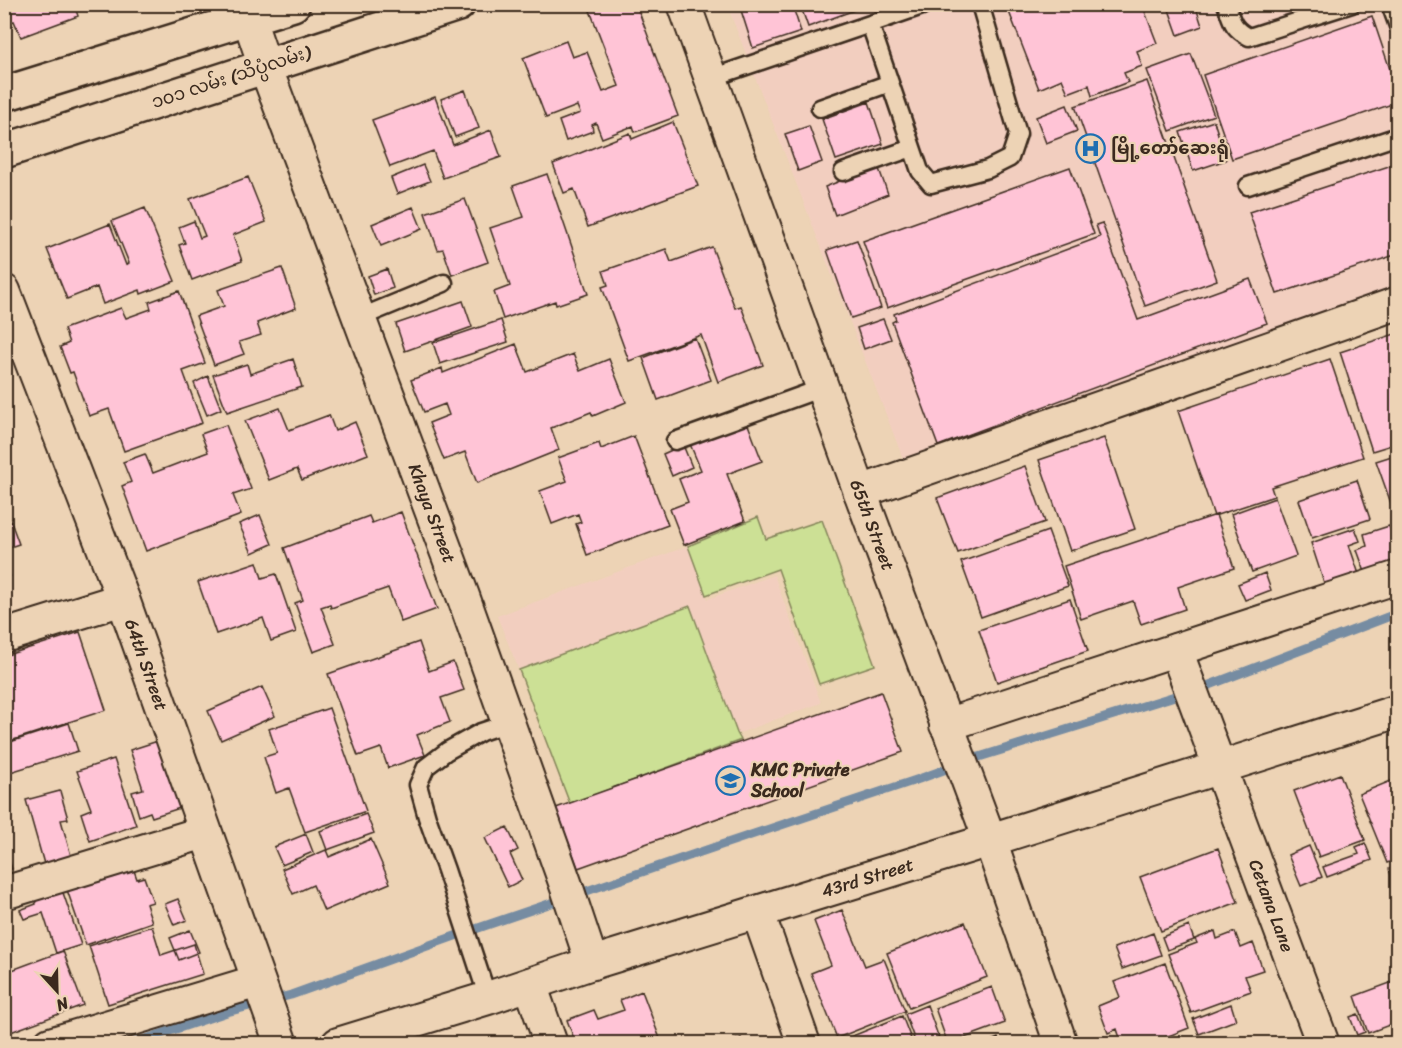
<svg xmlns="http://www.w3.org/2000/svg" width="1402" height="1048" font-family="Sriracha,'Noto Sans Myanmar',sans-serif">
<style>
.built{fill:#f2cebf}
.green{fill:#cce095;stroke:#84855a;stroke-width:1.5}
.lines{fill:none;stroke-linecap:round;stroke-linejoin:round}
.stream{stroke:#768ca2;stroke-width:9}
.building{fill:#ffc4d6;stroke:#3b2a1e;stroke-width:1.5}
.lane-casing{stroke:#3b2a1e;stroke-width:21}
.street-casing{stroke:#3b2a1e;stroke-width:36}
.primary-casing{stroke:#3b2a1e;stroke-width:38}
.lane{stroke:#edd3b5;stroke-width:16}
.street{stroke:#edd3b5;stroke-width:32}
.primary{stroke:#edd3b5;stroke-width:33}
.labels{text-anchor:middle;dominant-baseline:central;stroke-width:4.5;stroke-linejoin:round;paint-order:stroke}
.street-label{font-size:18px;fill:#3b2a1e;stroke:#edd3b5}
.poi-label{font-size:18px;font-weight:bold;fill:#3b2a1e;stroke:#edd3b5;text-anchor:start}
</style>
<rect width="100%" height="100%" fill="#edd3b5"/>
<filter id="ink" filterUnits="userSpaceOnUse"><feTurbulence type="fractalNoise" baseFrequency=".0167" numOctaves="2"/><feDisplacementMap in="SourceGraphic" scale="12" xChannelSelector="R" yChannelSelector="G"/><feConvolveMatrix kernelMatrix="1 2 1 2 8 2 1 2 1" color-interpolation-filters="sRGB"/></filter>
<g filter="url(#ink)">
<path class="built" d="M727,5H1397V292L904,461Z
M688,546L708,599L774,575L821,703L737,734L689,606L519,670L497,616Z"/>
<path class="green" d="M758,517L766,539L822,520L875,665L819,684L778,569L706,595L688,546Z
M690,606L737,733L741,740L570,804L519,670Z"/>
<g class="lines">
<path class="stream" d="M131,1044L227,1012L291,995L455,936L721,845L919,779L979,757L1207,686L1398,613"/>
</g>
<path class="building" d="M4,4H74L78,16L21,37L14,21L4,24Z
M597,4H636L678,116L635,132L633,126L602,138L596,123L592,125L593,131L566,141L559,121L580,113L577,106L546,118L523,58L566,41L572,57L587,52L603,92L619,86L589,8Z
M739,4H792L801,32L753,48Z
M800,4H871L808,27Z
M1006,4H1142L1157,43L1137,51L1142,66L1124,73L1128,82L1092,96L1089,85L1068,93L1062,79L1039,89Z
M1167,4H1195L1202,26L1178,35Z
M1372,16L1398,93V102L1232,159L1203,75Z
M1191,54L1214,115L1170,131L1147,70Z
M1147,81L1217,280L1145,306L1075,106Z
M465,90L479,128L455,137L441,99Z
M435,97L453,145L491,130L501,157L443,178L433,151L390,167L372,120Z
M869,102L883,144L836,160L822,119Z
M1067,105L1077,131L1046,143L1036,117Z
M1214,121L1226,160L1193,171L1180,132Z
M673,122L698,186L588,227L574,189L564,193L553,164L630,133L632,139Z
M809,126L822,162L798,171L785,134Z
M1398,163V254L1277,294L1249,212Z
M423,165L430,181L397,194L391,178Z
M878,166L888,194L835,215L825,187Z
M1070,167L1094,234L887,308L863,241Z
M547,174L588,294L556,305L555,301L503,319L494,292L510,286L490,228L524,217L513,186Z
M248,177L266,222L233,235L242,261L192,280L179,245L185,243L179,227L194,221L200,238L205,236L190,199Z
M465,199L488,262L452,275L443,249L438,250L425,213Z
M413,207L422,229L381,246L372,224Z
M145,208L175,281L141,294L140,290L103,304L97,287L67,299L47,249L110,224L126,265L129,263L112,221Z
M1102,223L1138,320L1250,279L1267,323L938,446L892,322L896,320L894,314L1100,237L1096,225Z
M857,240L881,308L851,318L827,250Z
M712,247L735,308L741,306L763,365L718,382L701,335L629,361L602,287L608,285L603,271L666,249L671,262Z
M282,268L296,308L257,323L261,335L239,342L244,354L214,365L196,316L224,306L218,290Z
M387,269L393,288L374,295L368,276Z
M179,291L205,363L183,371L202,423L124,451L109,409L89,416L73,372L70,373L60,347L69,343L64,329L121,308L126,318L151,309L149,302Z
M463,301L472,327L405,351L396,324Z
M883,319L891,339L864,349L857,328Z
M501,320L508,342L440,364L433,343Z
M1398,333V443L1372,451L1340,352Z
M695,338L711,380L658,400L643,358Z
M516,344L527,372L573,354L580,371L609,359L626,402L593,416L591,412L551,428L559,450L477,483L465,452L444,460L429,423L449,415L445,404L424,412L411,380L442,368L443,373Z
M293,359L302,387L227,412L213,375L247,364L250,374Z
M1330,359L1363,457L1271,487L1274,496L1214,516L1178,411Z
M208,376L221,409L207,415L194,383Z
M280,408L289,430L329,415L335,431L355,422L368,454L302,480L297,469L269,480L245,421Z
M747,422L762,461L727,474L745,521L684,545L670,509L688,502L679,479L701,470L690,444Z
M226,425L251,489L233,495L241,515L146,551L122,486L131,482L123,462L145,454L153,473L208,452L201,434Z
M634,436L668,525L587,555L576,524L581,522L578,514L552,524L540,491L567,481L558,458L599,443L601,449Z
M1104,438L1135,529L1070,551L1039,460Z
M4,439L9,454L4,456Z
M683,445L692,467L672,476L663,454Z
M1398,454V523L1376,461Z
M1025,466L1045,522L958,553L937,498Z
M1357,480L1370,519L1312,538L1299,500Z
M1275,498L1296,556L1252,572L1231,514Z
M4,503L19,544L4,549Z
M401,512L437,609L401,622L388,588L331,608L330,604L321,607L335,644L313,652L295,603L303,600L284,548L369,516L372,523Z
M260,515L272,544L252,553L239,524Z
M1216,515L1234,568L1178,587L1185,609L1141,624L1133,601L1081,619L1064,566Z
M1389,526L1398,550V561L1365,572L1357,550L1367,546L1364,534Z
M1355,528L1360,541L1349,545L1360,577L1326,589L1311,543Z
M1048,531L1068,586L981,617L961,562Z
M4,560L10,576L4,578Z
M257,562L262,578L276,574L296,632L271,641L263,618L216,634L198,582Z
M1265,573L1271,590L1245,600L1238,584Z
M1070,599L1088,651L997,682L979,630Z
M80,632L106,710L4,743V656Z
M419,642L429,671L453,662L464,690L441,698L450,722L417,735L425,755L388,768L381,748L358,756L328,674Z
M262,687L275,716L221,740L208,711Z
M881,692L903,752L578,868L556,808Z
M329,708L366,811L305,832L289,788L276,793L264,757L277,753L269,729Z
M69,723L78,751L4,774V744Z
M161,740L183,807L152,817L150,812L139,816L132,792L143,789L130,750Z
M114,759L136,825L90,841L81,813L91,809L77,771Z
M1340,774L1365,840L1319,857L1294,791Z
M1398,778V859L1387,863L1359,794Z
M60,791L68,819L61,820L73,863L46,871L26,800Z
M366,814L374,833L327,850L320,831Z
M507,827L518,850L510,854L522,880L508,887L485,838Z
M306,834L313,852L282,865L274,847Z
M371,839L390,883L324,911L313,885L293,894L282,869L326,850L329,857Z
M1365,843L1372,860L1327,877L1323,867L1359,854L1356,847Z
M4,844L12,869L4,871Z
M1309,846L1322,877L1301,886L1288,855Z
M1218,848L1238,902L1161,931L1140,877Z
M131,862L137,879L144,877L153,902L146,904L152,922L86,945L65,884Z
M1398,866V896L1389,869Z
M60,884L81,945L56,953L43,913L24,919L20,910L36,904L33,893Z
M178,899L187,920L174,925L165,904Z
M842,910L865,966L884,959L905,1011L837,1038L811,973L831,965L814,921Z
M965,922L987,977L909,1008L887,953Z
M152,926L161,955L194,944L203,974L108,1004L89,946Z
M1189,926L1194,940L1167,950L1162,937Z
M190,930L199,952L179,960L170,938Z
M1215,931L1217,939L1235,932L1241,948L1253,943L1263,970L1245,976L1251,991L1191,1013L1168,954L1197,943L1195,939Z
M1153,933L1161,955L1122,969L1114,948Z
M63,951L83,1005L8,1033L4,1024V973Z
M1165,963L1189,1028L1148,1044H1122L1117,1029L1108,1033L1098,1006L1120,997L1114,982Z
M1398,980V1023L1397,1022L1368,1033L1355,996Z
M992,987L1005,1023L948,1044L935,1008Z
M642,991L662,1044H576L567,1020L594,1010L598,1019L624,1010L620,1000Z
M1231,1004L1236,1020L1199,1034L1193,1019Z
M927,1005L941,1044H916L905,1014Z
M1358,1014L1365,1032L1357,1035L1350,1017Z
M902,1016L913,1044H833Z
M741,1038L744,1044H726Z
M998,1038L1000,1044H984Z"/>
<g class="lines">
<defs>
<path id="lane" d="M922,4V6L870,24L920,171L931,184L988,169L1010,158L1018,134L980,4
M1226,4C1232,21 1232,28 1249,37L1352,4
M1390,4L1398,26
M711,78L870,24
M820,108L890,83
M843,172L912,148
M1248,186L1398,136
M359,318L444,283
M675,441L822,388
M488,998L446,870L427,817L418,785L426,767L447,751L481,732L508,723"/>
<g id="street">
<path id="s1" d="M244,4L265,66L463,596L567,888L592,963"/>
<path id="s2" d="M684,4L860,492L990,840L1061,1044"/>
<path id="s3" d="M4,291L123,599L281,1044"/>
<path d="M860,492L1398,303"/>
<path d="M4,636L123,599"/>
<path id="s4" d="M1176,650L1323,1044"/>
<path d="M946,725L1398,577"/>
<path d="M4,893L205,832"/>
<path d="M758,913L804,1044"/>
<path d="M530,984L551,1044"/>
<path d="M50,1044L258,981"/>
<path id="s5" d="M338,1044L488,998L592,963L990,840L1398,711"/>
</g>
<path id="primary" d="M4,94L293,4
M4,151L458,4"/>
</defs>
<use href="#lane" class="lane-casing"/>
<use href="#street" class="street-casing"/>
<use href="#primary" class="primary-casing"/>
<use href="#lane" class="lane"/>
<use href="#street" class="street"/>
<use href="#primary" class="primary"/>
</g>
</g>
<defs>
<symbol id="hospital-ring" viewBox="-11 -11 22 22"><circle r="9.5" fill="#edd3b5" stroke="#1f6fb2" stroke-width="1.5"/><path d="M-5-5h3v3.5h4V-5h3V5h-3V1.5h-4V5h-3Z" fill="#1f6fb2"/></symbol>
<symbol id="school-ring" viewBox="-11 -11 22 22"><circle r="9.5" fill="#edd3b5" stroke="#1f6fb2" stroke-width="1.5"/><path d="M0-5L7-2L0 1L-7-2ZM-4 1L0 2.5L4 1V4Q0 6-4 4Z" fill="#1f6fb2"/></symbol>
</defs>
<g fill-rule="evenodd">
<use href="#hospital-ring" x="1074" y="132" width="33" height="33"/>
<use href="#school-ring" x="714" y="764" width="33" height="33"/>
</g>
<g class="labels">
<g class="street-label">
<text transform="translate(231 77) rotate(-18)">၁၀၁ လမ်း (သိပ္ပံလမ်း)</text>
<text stroke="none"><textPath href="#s1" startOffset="543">Khaya Street</textPath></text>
<text stroke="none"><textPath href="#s2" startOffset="554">65th Street</textPath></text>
<text stroke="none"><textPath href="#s3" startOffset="400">64th Street</textPath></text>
<text stroke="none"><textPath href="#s5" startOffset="555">43rd Street</textPath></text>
<text stroke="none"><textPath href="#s4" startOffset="273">Cetana Lane</textPath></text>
</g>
<g class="poi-label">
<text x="1111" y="148">မြို့တော်ဆေးရုံ</text>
<text x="751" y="770">KMC Private<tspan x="751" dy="21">School</tspan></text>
</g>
</g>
<rect width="1402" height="1048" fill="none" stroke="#edd3b5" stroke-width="24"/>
<rect x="12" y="12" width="1378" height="1024" fill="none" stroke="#3b2a1e" stroke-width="2" filter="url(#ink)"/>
<g transform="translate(57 991) rotate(158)" stroke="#edd3b5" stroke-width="4.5" paint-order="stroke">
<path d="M0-4.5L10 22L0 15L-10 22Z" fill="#3b2a1e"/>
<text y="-9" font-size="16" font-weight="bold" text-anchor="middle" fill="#3b2a1e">N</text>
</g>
</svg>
